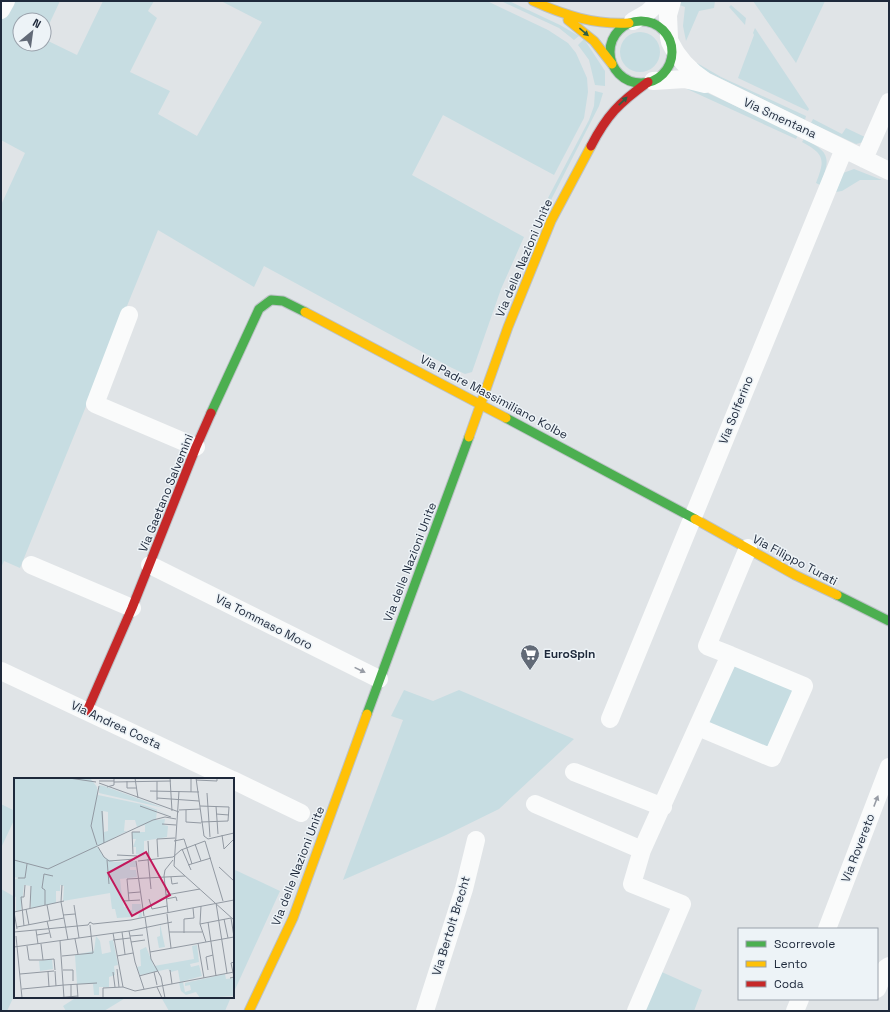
<svg xmlns="http://www.w3.org/2000/svg" width="890" height="1012" font-family="'Space Grotesk',sans-serif">
<style>
.green{fill:#c7dde2}
.lines{fill:none;stroke-linecap:round;stroke-linejoin:round}
.fast-casing{stroke:#bcc2c7;stroke-width:11}
.slow-casing{stroke:#bcc2c7;stroke-width:11}
.jam-casing{stroke:#bcc2c7;stroke-width:11}
.street{stroke:#fafbfb;stroke-width:18}
.fast{stroke:#4caf50;stroke-width:9}
.slow{stroke:#ffc107;stroke-width:9}
.jam{stroke:#c62828;stroke-width:9}
.oneway{fill:#305f43}
.oneway2{fill:#979ca5}
.labels{text-anchor:middle;dominant-baseline:central;stroke-width:3;stroke-linejoin:round;paint-order:stroke}
.street-label{font-size:12px;fill:#1e293b;stroke:#edf3f7}
.poi-label{font-size:12px;font-weight:bold;fill:#1e293b;stroke:#edf3f7;text-anchor:start}
.inset-road{fill:none;stroke:#9299a2;stroke-width:1}
.view{fill:#c2185b;fill-opacity:0.15;stroke:#c2185b;stroke-width:2}
.inset-edge{fill:none;stroke:#1e293b;stroke-width:2}
</style>
<rect width="100%" height="100%" fill="#e0e4e7"/>
<path class="green" d="M1,1H60L44,35V20H20V44H44V39L77,55L103,1H154L148,11L157,18L130,72L170,91L158,114L197,136L262,22L221,1H487L548,30L568,43L576,53L587,78L588,92L584,118L554,175L443,115L412,175L524,237L501,289L472,372L465,374L450,367L264,266L254,287L158,230L20,568L4,561L1,568V205L25,153L1,140Z
M509,1L560,25L579,36L574,40L559,28L503,2Z
M678,1H715L714,8L699,11L686,41L683,26L685,7L677,4Z
M753,1H825L796,63Z
M731,5L746,18L745,25L729,7Z
M755,28L809,109L808,111L738,78L754,35L753,33Z
M620 52a20 20 0 1 1 40 0a20 20 0 1 1-40 0Z
M584,39L605,71V86L595,85L589,60L578,45Z
M697,63L721,77L806,116L805,120L695,66Z
M687,89H699L798,135L796,139Z
M595,91L603,93L599,106L551,200L548,198L589,120L594,106Z
M813,119L842,134L846,128L867,138L864,142L856,144L811,123Z
M804,139C830,152 831,158 820,185L816,183C825,160 825,154 802,142Z
M854,169L882,180H860L842,191L836,192L843,173Z
M730,655L804,686L772,758L698,727Z
M404,690L433,701L459,690L574,739L499,809L444,836L343,880L403,720L391,716Z
M1,804L15,811V818L1,848Z
M233,869L280,891L233,994Z
M1,889L15,897V994L7,1011H1Z
M655,969L702,990L694,1011H636Z
M77,997H127L104,1011H66L63,1006Z
M161,997H231L225,1011H169Z"/>
<g class="lines">
<defs>
<path id="fast" d="M610 52a31 31 0 1 1 62 0a31 31 0 1 1-62 0Z
M211,413L259,309L271,300L283,301L305,312
M506,418L695,519
M837,595L889,621
M367,714L469,437"/>
<path id="slow" d="M533,1C564,15 594,25 629,23
M568,20L594,41L612,64
M305,312L506,418
M469,437L508,327L551,221L591,146
M695,519L795,575L837,595
M249,1011L293,918L367,714"/>
<path id="jam" d="M591,146C607,115 619,103 648,82
M87,711L132,608L196,447L211,413"/>
</defs>
<use href="#fast" class="fast-casing"/>
<use href="#slow" class="slow-casing"/>
<use href="#jam" class="jam-casing"/>
<path class="street" d="M1,10L6,1
M633,21L647,13L660,1
M669,38L668,15L672,1
M670,42C678,59 690,71 705,81L889,171
M653,81L685,79L705,84
M864,159L889,102
M129,315L95,404L196,447
M31,565L132,608
M150,565L379,679
M1,671L230,779
M610,719L844,149
M698,727L772,758L804,686L730,655
M574,772L663,807
M233,780L301,813
M535,804L642,850L730,655L707,646L748,548
M827,929L889,767
M877,989L886,968L889,966
M425,1011L464,889L476,840
M636,1011L682,904L632,884L642,850
M795,1011L800,999"/>
<use href="#fast" class="fast"/>
<use href="#slow" class="slow"/>
<use href="#jam" class="jam"/>
</g>
<defs><path id="oneway-solid" d="M-6-.8H1V-3.2L6.5 0L1 3.2V.8H-6Z"/></defs>
<g class="oneway">
<use href="#oneway-solid" transform="translate(584 32) rotate(40)"/>
<use href="#oneway-solid" transform="translate(623 101) rotate(-44)"/>
</g>
<g class="oneway2">
<use href="#oneway-solid" transform="translate(360 670) rotate(26)"/>
<use href="#oneway-solid" transform="translate(876 801) rotate(-69)"/>
</g>
<defs>
<symbol id="supermarket-pin" viewBox="-11 -11 22 30"><path d="M0 17L-7.5 6A9.5 9.5 0 1 1 7.5 6Z" fill="#626a77" stroke="#edf3f7"/><path d="M-6-5.5h2.5l.6 2H6L4.5 2H-2.5L-4.4-4H-6ZM-1.5 3.2a1.3 1.3 0 1 0 .1 0ZM3 3.2a1.3 1.3 0 1 0 .1 0Z" fill="#fff"/></symbol>
</defs>
<g fill-rule="evenodd">
<use href="#supermarket-pin" x="519" y="643" width="22" height="30"/>
</g>
<g class="labels">
<g class="street-label">
<text transform="translate(780 118) rotate(25)">Via Smentana</text>
<text transform="translate(524 258) rotate(-67)">Via delle Nazioni Unite</text>
<text transform="translate(494 397) rotate(28)">Via Padre Massimiliano Kolbe</text>
<text transform="translate(736 410) rotate(-68)">Via Solferino</text>
<text transform="translate(166 493) rotate(-68)">Via Gaetano Salvemini</text>
<text transform="translate(795 560) rotate(28)">Via Filippo Turati</text>
<text transform="translate(410 562) rotate(-69)">Via delle Nazioni Unite</text>
<text transform="translate(264 622) rotate(27)">Via Tommaso Moro</text>
<text transform="translate(116 725) rotate(25)">Via Andrea Costa</text>
<text transform="translate(858 848) rotate(-69)">Via Rovereto</text>
<text transform="translate(298 866) rotate(-69)">Via delle Nazioni Unite</text>
<text transform="translate(451 926) rotate(-73)">Via Bertolt Brecht</text>
</g>
<g class="poi-label">
<text x="544" y="654">EuroSpin</text>
</g>
</g>
<g transform="translate(14 778)">
<rect width="220" height="220" fill="#e0e4e7"/>
<path d="M0,0H76L83,9L84,17L127,26L144,32L158,39L143,32L142,42L151,41L150,47L154,48L153,59L130,63V78L122,76V69H119L122,61H118V54H131V47L123,49L121,42H111L110,53H113L81,70L84,69L90,79L100,84L122,83V89H116V92H122L123,99L106,101L108,119L110,129H114L115,132H118V126H127L128,139L124,140L126,134L124,133L122,136L120,132L118,139L103,140L101,131H98L96,115L49,123L50,108L46,107V113H42V125L17,130V108L10,107L7,132L2,133V119L0,118V102L4,100L0,99ZM89,33L94,34V53L90,54ZM85,7L90,8L150,30L85,15ZM146,146L151,169L145,170L143,159L146,158ZM82,158L86,163L88,176L97,174L95,163L99,162L104,187L100,188L101,197L95,199V209H85V217H80L79,206H63L61,177L80,173ZM183,167L185,184L176,186L177,189L185,187L188,198L166,204L164,192L157,194L154,191L126,197L123,189L127,188L126,172L132,169L140,188L180,181L178,168ZM38,181L39,191L26,193L25,183ZM211,196L212,201L220,200V218L186,220L182,214L172,217L167,213L165,205L169,204L171,214L177,212L176,207L171,208V205Z" fill="#c7dde2" fill-rule="evenodd"/>
<path class="inset-road" d="M55,0L82,4M121,0L124,20M156,0L158,33M182,0L190,58L194,61L220,55M177,1V14M182,2L203,3V0M85,3H100M113,3V10H122M100,4L157,3M85,5L165,34M93,9L100,7V0M136,13L185,14M193,15L196,59M143,20L185,23M143,22V3M126,28L157,39M186,28L215,29L214,43L187,44M202,28L204,56M165,32L186,31M172,32V44L187,45M88,33L90,65M202,36L215,37M148,46L162,47M208,57L210,71L220,61M134,63L135,81M160,63L170,61L178,86M181,66L187,83M83,67L77,48L85,8M84,69L90,79L95,83L121,81M168,71L177,92M119,76L118,54H126M103,77L123,78M144,79L143,61L161,60M134,81L137,111M0,82L34,91L139,42L151,39L162,41M93,82L95,106M122,83L130,138M124,83L159,79L167,72L191,63L209,123M174,87L197,80M160,88L220,142M160,88L165,13M205,89L220,103M157,99L158,106L164,105M4,100H11L13,86M48,107L47,124L54,162M114,115L126,114M152,117L186,111M135,121L138,131L153,128M152,121L162,119L163,123M109,123L126,122M115,123L113,101L171,98M202,125L213,195M31,127V112L28,110L30,96L39,98M33,127L36,143M60,127L65,160M187,128L186,146L192,164M16,130L17,108M12,131L15,147M0,134L50,123M0,134L3,151M154,135L150,98L151,92L159,82M153,136L157,170M49,137L61,136M131,139L220,122M210,141L214,160M33,143L37,160M194,144L202,198M186,146L217,140M10,148L7,119H10L11,107M3,149L50,140M22,152L24,166M0,154L74,147L76,144L79,146L117,142L131,139L137,181L147,199L151,220M108,154L111,176M155,154H188M99,155L109,209M170,155V141L180,140L179,130M23,157L35,155M2,158L8,220M116,158L129,157M61,161L64,176M99,162L116,160M46,163L50,220M117,164L131,162M184,165L190,200M13,168L15,182H29L27,166M0,169L115,153M136,174L220,159L217,140M48,178L79,175L76,147M103,178L119,175M29,182L40,181L41,192M103,191L105,209M49,192H59V203M156,192L158,206M194,192L192,179L199,177M41,193L42,208M34,194L35,209M99,194L101,209M140,194L143,207M6,196L40,193M125,198L144,193M216,200L220,199L217,185L220,184M57,206V220M63,206L64,220M50,207L83,205M143,209L148,220M8,211L50,207M130,211L121,184L115,153L158,144M42,220L64,218M89,220V210L109,209L121,213L220,194"/>
<path class="view" d="M132,74L156,117L118,138L94,95Z"/>
<rect width="220" height="220" class="inset-edge"/>
</g>
<rect width="890" height="1012" fill="none" stroke="#1e293b" stroke-width="4"/>
<rect x="738" y="928" width="140" height="72" fill="#edf3f7" stroke="#9aa2ac"/>
<rect x="746" y="941" width="20" height="6" fill="#4caf50" stroke="#9aa2ac"/>
<text x="774" y="948" font-size="12" fill="#1e293b">Scorrevole</text>
<rect x="746" y="961" width="20" height="6" fill="#ffc107" stroke="#9aa2ac"/>
<text x="774" y="968" font-size="12" fill="#1e293b">Lento</text>
<rect x="746" y="981" width="20" height="6" fill="#c62828" stroke="#9aa2ac"/>
<text x="774" y="988" font-size="12" fill="#1e293b">Coda</text>
<g transform="translate(32 32) rotate(29)"><circle r="19" fill="#edf3f7" stroke="#9aa2ac"/>
<path d="M0-3L7 15L0 10L-7 15Z" fill="#626a77"/>
<text y="-6" font-size="11" font-weight="bold" text-anchor="middle" fill="#1e293b">N</text>
</g>
</svg>
